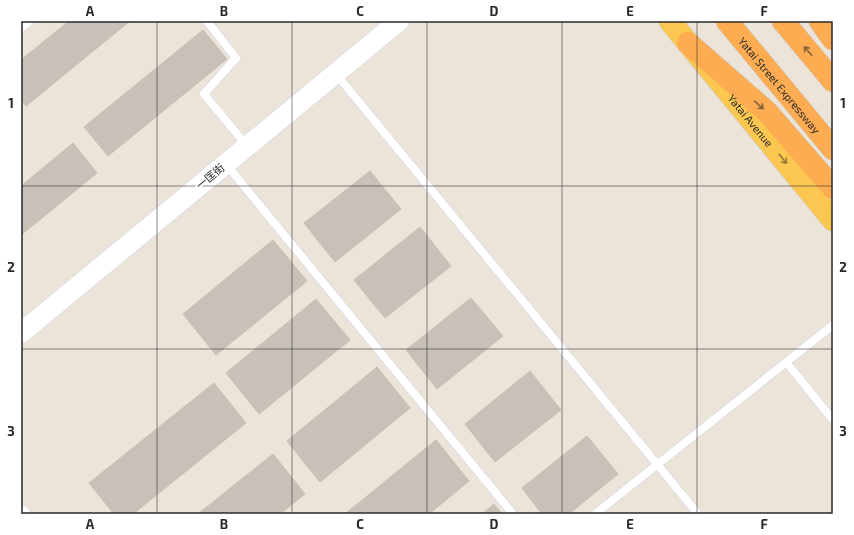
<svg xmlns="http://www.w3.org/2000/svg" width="854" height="535" font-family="'Exo 2','Noto Sans SC',sans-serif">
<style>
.building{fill:#c7c1b8;stroke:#c8bfb3}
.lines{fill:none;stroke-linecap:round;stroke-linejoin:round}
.service-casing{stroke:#ced4e3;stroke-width:9}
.minor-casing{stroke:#ced4e3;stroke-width:17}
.tertiary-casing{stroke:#ced4e3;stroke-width:21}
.primary-casing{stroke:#c7c7c7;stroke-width:23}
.trunk-casing{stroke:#c7c7c7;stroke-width:23}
.service{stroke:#fff;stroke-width:8}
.minor{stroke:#fff;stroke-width:16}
.tertiary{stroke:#fff;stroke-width:20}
.primary{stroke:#fbc750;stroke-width:22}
.trunk{stroke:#fdac51;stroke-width:22}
.oneway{stroke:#88643b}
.oneway2{stroke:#92783c}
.grid{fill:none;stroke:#292929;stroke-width:1;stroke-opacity:0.55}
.labels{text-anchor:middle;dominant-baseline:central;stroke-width:4;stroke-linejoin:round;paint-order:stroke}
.street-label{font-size:11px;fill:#292929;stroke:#fff}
.neatline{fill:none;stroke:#292929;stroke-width:1.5}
.grid-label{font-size:13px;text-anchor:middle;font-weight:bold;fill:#292929}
</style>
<rect width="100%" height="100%" fill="#ece3d9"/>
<path class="building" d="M69,21H130L26,106L21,99V60Z
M203,30L227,59L108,156L84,127Z
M73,143L97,173L21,235V186Z
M370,171L401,209L335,262L304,223Z
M420,227L451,266L385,318L354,280Z
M273,240L307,281L216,355L183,314Z
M471,298L503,336L437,389L406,350Z
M316,299L350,340L259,414L226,373Z
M377,367L410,408L320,482L287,441Z
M530,371L561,410L495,462L465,424Z
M214,383L246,423L133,514H114L89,483Z
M587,436L618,474L569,514H542L522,488Z
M436,440L469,481L429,514H345Z
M273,454L305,494L280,514H198Z
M494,504L502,514H482Z"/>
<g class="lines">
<defs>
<path id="service" d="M207,21L236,58L204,94L247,146
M21,28L30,21
M336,74L698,514
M225,163L513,514
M786,362L833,420
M595,514L833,325"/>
<path id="minor" d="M21,513L22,514"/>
<path id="tertiary" d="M21,333L399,21"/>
<g id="primary">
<path id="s1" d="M670,21L833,220"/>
</g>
<g id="trunk">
<path id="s2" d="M727,21L833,149"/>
<path d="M783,21L833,81"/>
<path d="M820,21L833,39"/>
<path d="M688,43L767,112L833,188"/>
</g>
</defs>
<use href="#service" class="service-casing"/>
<use href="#minor" class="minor-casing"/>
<use href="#tertiary" class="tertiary-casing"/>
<use href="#primary" class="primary-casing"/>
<use href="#trunk" class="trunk-casing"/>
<use href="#service" class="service"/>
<use href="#minor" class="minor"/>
<use href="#tertiary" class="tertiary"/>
<use href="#primary" class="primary"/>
<use href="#trunk" class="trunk"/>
</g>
<defs><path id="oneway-shaft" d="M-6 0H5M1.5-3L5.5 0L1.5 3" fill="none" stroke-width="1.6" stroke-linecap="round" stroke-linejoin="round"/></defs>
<g class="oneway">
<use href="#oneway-shaft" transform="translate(808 51) rotate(-130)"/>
<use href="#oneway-shaft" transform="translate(759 105) rotate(41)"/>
</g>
<use class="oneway2" href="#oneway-shaft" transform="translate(783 159) rotate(51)"/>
<path class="grid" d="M157,21V514M292,21V514M427,21V514M562,21V514M697,21V514M21,186H833M21,349H833"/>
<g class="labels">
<g class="street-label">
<text stroke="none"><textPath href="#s2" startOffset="83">Yatai Street Expressway</textPath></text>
<text stroke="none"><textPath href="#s1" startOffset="128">Yatai Avenue</textPath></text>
<text transform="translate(210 176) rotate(-40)">一匡街</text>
</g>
</g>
<rect width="854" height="535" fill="none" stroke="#ffffff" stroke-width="44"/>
<rect x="22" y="22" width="810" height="491" class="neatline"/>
<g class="grid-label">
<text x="90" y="16">A</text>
<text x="224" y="16">B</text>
<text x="360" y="16">C</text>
<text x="494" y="16">D</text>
<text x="630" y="16">E</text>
<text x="764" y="16">F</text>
<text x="11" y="108">1</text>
<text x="843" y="108">1</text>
<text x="11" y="272">2</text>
<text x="843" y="272">2</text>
<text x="11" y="436">3</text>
<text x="843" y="436">3</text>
<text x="90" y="529">A</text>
<text x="224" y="529">B</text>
<text x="360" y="529">C</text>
<text x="494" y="529">D</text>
<text x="630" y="529">E</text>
<text x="764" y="529">F</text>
</g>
</svg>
